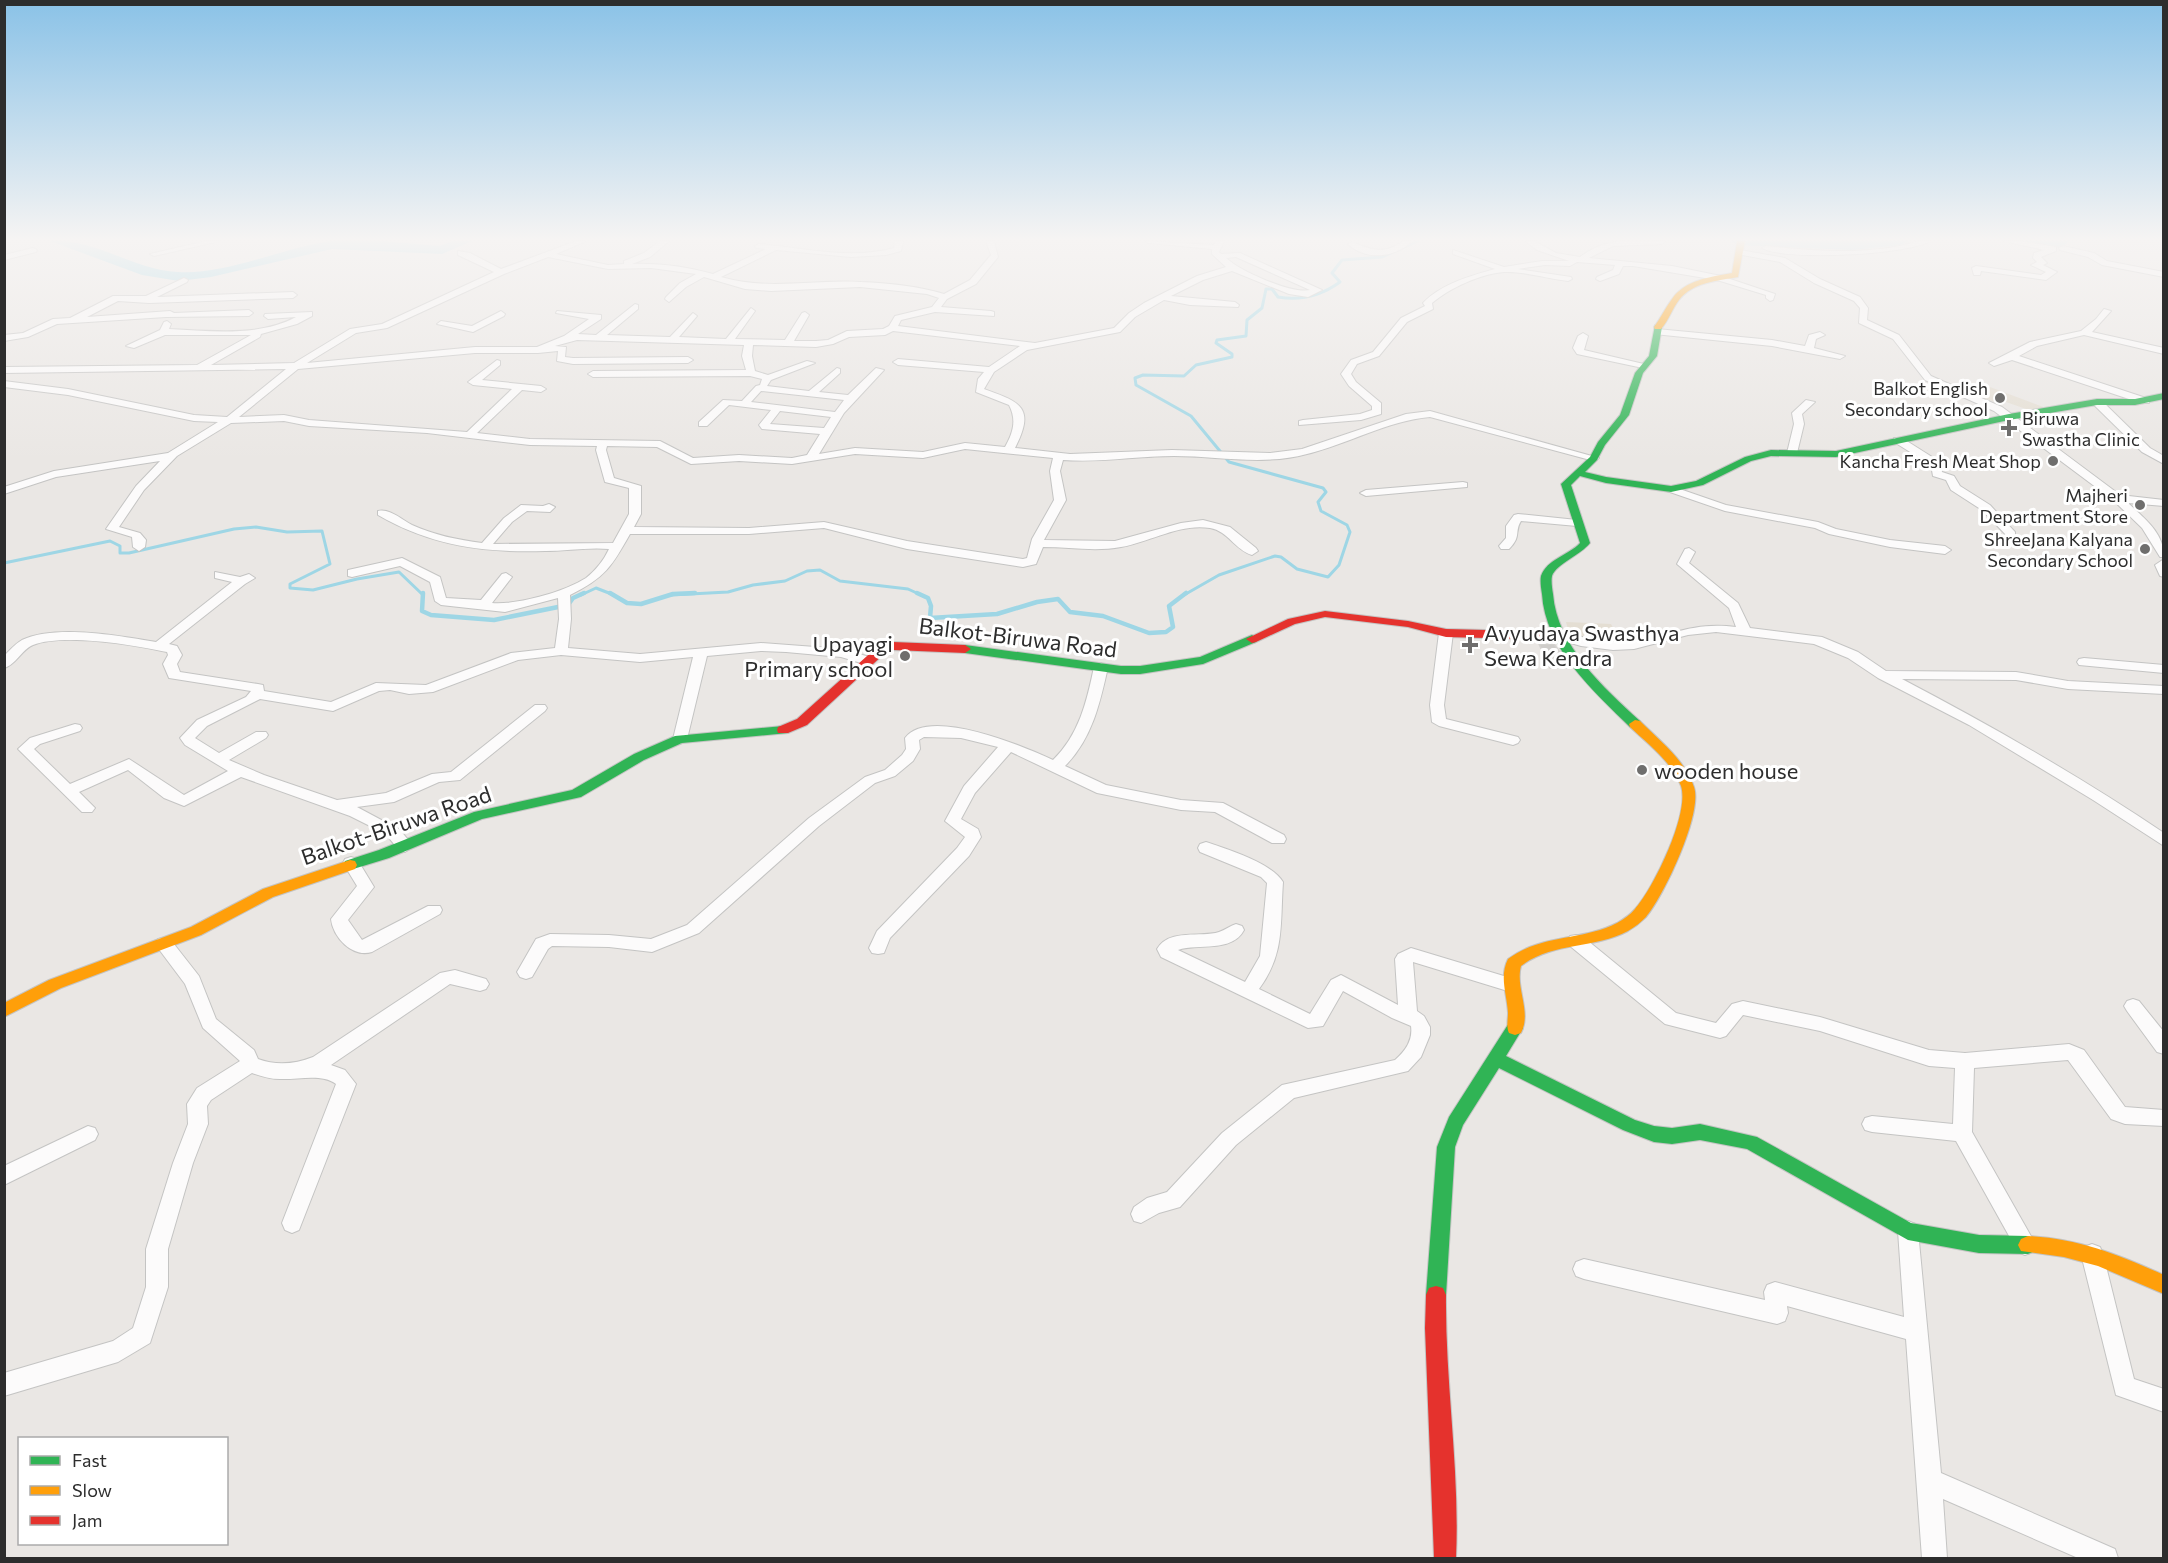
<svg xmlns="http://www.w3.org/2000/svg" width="2168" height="1563" font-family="Commissioner,sans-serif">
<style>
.education{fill:#e4ded3}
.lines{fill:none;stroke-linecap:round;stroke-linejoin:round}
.stream-far1{stroke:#9ed6e5;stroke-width:3}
.stream{stroke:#9ed6e5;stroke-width:4.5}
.river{fill:#9ed6e5;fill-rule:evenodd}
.building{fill:#cfcdca;stroke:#d5d3d0;stroke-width:1.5}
.street-casing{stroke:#c4c4c3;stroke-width:2}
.fast-casing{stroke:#c4c4c3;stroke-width:2}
.slow-casing{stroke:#c4c4c3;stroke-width:2}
.jam-casing{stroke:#c4c4c3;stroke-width:2}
.street{fill:#fcfbfb;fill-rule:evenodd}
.fast{fill:#30b455;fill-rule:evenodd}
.slow{fill:#ff9f0a;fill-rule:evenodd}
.jam{fill:#e5322d;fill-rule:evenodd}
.poi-dot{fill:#6f6e6d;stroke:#fff;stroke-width:2}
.labels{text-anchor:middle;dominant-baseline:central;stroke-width:6;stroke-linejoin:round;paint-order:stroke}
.far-poi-label{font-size:18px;fill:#2d2d2d;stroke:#fff;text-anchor:end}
.poi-label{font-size:22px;fill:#2d2d2d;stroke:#fff;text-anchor:start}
.street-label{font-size:22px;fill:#2d2d2d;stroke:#fff}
</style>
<rect width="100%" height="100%" fill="#eae7e4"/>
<path class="education" d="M1990,387L2046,408L2029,410L2006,402L1997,403L1972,393Z
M1566,622L1611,624L1616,633L1612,635L1615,643L1580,642L1569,633Z"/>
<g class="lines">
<path class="stream-far1" d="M4,563L110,541L120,546V553H129L234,529L256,527L287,532L322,531L330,564L290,584V588L313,590L357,579L399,572L423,595
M581,595L596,588L614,595
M671,595L728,592L753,585L785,581L807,571L820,570L840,581L908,589L921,595
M1184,595L1219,575L1275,556L1281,557L1297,569L1328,577L1339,565L1350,532L1347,525L1321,511L1318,502L1326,492L1323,488L1229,462L1191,416L1136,385L1135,378L1143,375L1184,376L1196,365L1232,357V354L1216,343L1217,340L1246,336L1247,320L1262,308L1266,289H1272L1278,297C1300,301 1322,295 1340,282L1332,273L1342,260L1382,257L1418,241"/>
<path class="stream" d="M423,593L422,611L431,615L494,620L568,605L573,598L584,593
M610,593L627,603L641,604L673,594L695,593
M917,593L928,598L931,606L930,618L997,614L1037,602L1058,599L1070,612L1103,616L1149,633L1166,632L1173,627L1169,606L1186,593"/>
<path class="river" d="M50,241C94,238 134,270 178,272C225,275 283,248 330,241C359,237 409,244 440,246L453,241H472L442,254L332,249L211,277L179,281L142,275Z
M1731,241H1908L1901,245L1852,250L1738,245Z
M2018,241H2069C2059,252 2029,251 2018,241Z"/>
</g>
<path class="building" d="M1539,644H1554L1571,668H1550Z"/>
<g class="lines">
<defs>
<path id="street" d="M206,241H220L154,256L150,254Z
M576,241H586L556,254L608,265L624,264V261L644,253L660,241H669L650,257L632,264C659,263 688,267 713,274L766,249L756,248L755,246L759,244C802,248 852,260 894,248L895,241H903L901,251L886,255L851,257L776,250L721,277C770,291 812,279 861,282C888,283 918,286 944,294L970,280L991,255L986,241H994L998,257L976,284L947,299L941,307L991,311L994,312V316L935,312L901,320L898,326L1035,343L1114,328L1129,313L1144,303L1197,276L1226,267L1212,254V249L1149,243L1145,241L1214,245L1216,241H1224L1219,252L1221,254L1240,253L1322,290L1308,297L1289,294L1232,271L1203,280L1171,296L1235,302L1239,305L1238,307L1190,305L1164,300L1135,317L1120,332L1027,350L994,372L984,389C1020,402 1036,407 1015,448L1070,454L1172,450L1270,453L1302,449L1406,414L1430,411L1599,458L1594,461L1430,417C1387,421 1348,444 1307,454C1264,466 1217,456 1174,456C1137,456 1100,463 1063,460L1060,471L1066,500L1044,540L1115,541L1181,523L1203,520L1230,527L1256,548L1258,551L1252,555C1235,550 1228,531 1210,528C1180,523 1150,542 1121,547C1095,552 1069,547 1043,547L1036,564L1023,567L907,549L824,528L749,534H630C612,566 605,578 570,595L571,619L568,648L640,654L761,643L842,649L873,658L875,661L868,665L841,657L786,652L761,651L707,656L687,739L680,744L673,739L693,657L640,662L561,655L518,660L433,692L409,694L390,690L379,691L333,711L260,699L207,726L195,738L219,753L256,732H266L268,735L266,738L229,760L264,775L337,800L386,793L432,774L451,772L535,705H545L547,708L545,711L460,780L439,782L394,802L357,807L400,830L413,846L405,852L399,850L389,838L372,827L350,816L241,777L184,806L164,798L128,770L79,792L95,808L92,812H82L18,749L30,738L75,724L80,725L82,728L80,731L40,744L34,749L70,784L129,759L184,795L228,771L185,745L180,738L197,720L246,697L251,691L169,678L163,664L168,655L167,652C135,645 63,633 33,645C21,650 16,665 4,668V656C10,650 15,644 22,640C56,624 120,636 156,642L232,582L215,578V572L240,577L249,574L255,578L245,584L169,644L177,646L182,655L177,664L180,672L258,684L263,685L264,691L331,702L376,683L426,685L511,653L555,648L559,619L558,598L505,612L441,605L435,601L430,582L400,566L352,577L348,576V570L402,558L440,577L446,598L481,600L502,574L506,573L512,577L492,603C517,605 564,592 586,578C595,571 604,560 609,549C589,547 566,551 545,551C485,553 431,546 378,515V511C390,508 402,520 412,525C434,535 458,540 482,543L504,518L521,505L543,506L549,504L555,507L550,512L527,511L512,522L493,544L613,543L629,514V488L605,482L596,450L597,446L530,445L427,433L309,426L284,421L231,423L177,456L144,490L119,527L140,533L146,540L145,547L139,551L133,547L132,537L106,529L136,486L160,461L56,477L4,494V487L54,471L168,453L218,422L194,421L68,395L4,387V381L68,389L194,415L227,417L286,369L4,373V367L197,365L251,335H165L134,348L126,346L160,330L164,322L167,321L171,324L169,329C210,331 259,337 296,317L268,319L264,316L265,314L312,312V316L297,324L261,334L260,337L211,365L294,363L350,329L382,324L494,272L458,255V251L470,253L501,269ZM548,257L608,269L651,268L696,274L680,283L666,297L665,299L669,302L686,287L704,277L745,289L771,291L860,287L927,294L939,298L932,307L895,316L889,326L883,329L847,331L828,340L816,341H794L809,315L805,312L802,313L785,340L735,339L755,311L751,308L726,339L679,337L697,316L693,313L670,337L607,335L638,309V305L635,304L596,335L578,334L601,319V315L557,311L556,313L589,319L564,336L537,347H475L307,363L356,333L387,328L504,274ZM1236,257L1310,290C1291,294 1240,271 1226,258ZM893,331L1020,346L989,367L898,359L893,362L898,365L984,372L978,379L976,392L1009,405C1017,420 1013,433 1005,447L965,443L923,452L855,448L819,454L844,413L884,370L876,368L848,395L819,392L840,373V369L837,368L809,391L767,386L771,380L815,363L807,361L768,375L755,371L752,356L753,345L816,347L833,344L849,337L885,335ZM577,340L744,345L742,356L746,370L593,371L588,374L593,377L750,376L762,379L760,385L756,386L742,401L723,400L699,422V426H707L729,405L771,410L759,425L762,429L820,434L807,455L792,458L739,455L693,458L660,441L530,439L477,433L522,390L541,392L546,389L541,386L482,380L500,365V361L497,360L468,382L473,385L512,389L467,432L309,420L284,415L239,417L298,369L475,353H538L558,351L557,361L573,364L688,363L693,360L688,357L573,358L565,357L566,347L555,346ZM761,391L844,400L835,412L751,402ZM780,411L831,417L824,428L770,424ZM607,446L657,447L691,464L739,461L792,464L855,454L923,458L965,449L1053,458L1050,471L1054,500L1032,539L1027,558L1023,559L907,541L824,522L749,528L634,527L641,514V486L614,478L606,450Z
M1403,241H1412C1395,258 1366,261 1348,244L1352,242C1371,250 1385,255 1403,241Z
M1525,241H1534L1556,253L1580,257C1608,236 1632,241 1665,241L1662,244L1613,246L1589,258L1672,266L1721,276L1775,294L1773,300L1770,301L1766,298V295L1717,280L1633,266H1623L1619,274L1600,281L1596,279L1597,277L1613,270L1615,265L1577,262L1570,266L1545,265L1518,269L1571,277L1572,279L1568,281C1548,279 1524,271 1504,272C1480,274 1450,288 1432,303L1433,309L1407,322L1379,356L1357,364L1351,374L1356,382L1381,403V414L1361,420L1299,425V421L1303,420L1360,414L1372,410V406L1349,386L1341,374L1351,360L1373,352L1401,318L1425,306L1423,303C1441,284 1470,276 1495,269L1453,254V250L1504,267L1542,261H1569L1537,250Z
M1919,241H1930C1909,255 1783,261 1762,248L1766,246C1815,251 1872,256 1919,241Z
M2004,241H2019L2056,247V251L2041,257L2047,263L2043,265L2057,272L2046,280L1981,271L1980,275H1974L1972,268L1976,266L2041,275L2046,272L2031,265L2037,262L2033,258L2034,253L2044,250Z
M2063,246L2094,253L2107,261L2164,272V277L2102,265L2088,257L2060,250L2059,248Z
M33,248L37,250L36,252L4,260V255Z
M1740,250L1785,258L1820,279L1860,297L1868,308L1867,320L1899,335L1931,376L2002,407L2120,495L2164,500V506L2128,503C2145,519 2164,533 2164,557H2160L2142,528L2113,500L1994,411L1925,380L1893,339L1859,323L1860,308L1854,301L1814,283L1780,262L1737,254L1736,252Z
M184,278L188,280L187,282L157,297L293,292L297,295L293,298L149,303L118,301L87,317L170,311L174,313L249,310L253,313L249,316L166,317L57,324L28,337L4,341V335L23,333L53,319L70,318L113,296H146Z
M2104,309L2111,311L2092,332L2164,348V354L2084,335L2037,346L2019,356L2149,399V403H2141L2012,360L1994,366L1989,363L2030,342L2081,331L2096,319Z
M501,311L505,314L504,316L473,332L437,324L441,321L472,326Z
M1657,329L1772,340L1805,346L1809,335L1820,332L1825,335L1816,339L1814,348L1845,356L1840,359L1772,346L1654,334V330Z
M1583,333L1588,336L1584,350L1648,365L1643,368L1577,354L1573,348L1578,336Z
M1806,400L1815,402L1802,414L1804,424L1797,453L1788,455L1787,453L1794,424L1792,413Z
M2093,400H2101L2150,448L2164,456V464L2142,452L2093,404Z
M1894,438H1902L1940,462L1942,472L1954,476L1960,486L1990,505L2015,532V536H2007L1982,510L1951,490L1946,480L1933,476L1931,465L1894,442Z
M1463,482L1467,483V487L1366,496L1360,493L1366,490Z
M1671,486L1726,505L1818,522L1836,529L1890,540L1945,546L1951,550L1945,554L1890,547L1829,534L1815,528L1725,511L1667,491L1665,489Z
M1518,514L1577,520L1583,523L1577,526L1521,521C1514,532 1522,536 1509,549H1501L1499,546L1506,538V526L1514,515Z
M1689,548L1695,552L1689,563L1738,603L1750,628L1822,637L1858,652L1886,671L2016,672L2068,681L2164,686V694L2068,689L2016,680L1902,679C1992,726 2079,776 2164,833V846L2093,800L1969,725L1878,678L1848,658L1814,644L1716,632L1688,635L1634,649L1613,650L1581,646L1557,639L1555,636L1562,632C1586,638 1606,644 1631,641C1670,637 1693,621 1736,627L1729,608L1677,564L1685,549Z
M2164,559V577L2160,576L2155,565Z
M1446,629L1453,633L1444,705L1446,719L1518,737L1520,740L1518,743L1513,745L1439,726L1432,722L1430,705L1439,633Z
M2084,658L2164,665V673L2079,665L2077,662L2079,659Z
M1101,663L1108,667C1100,703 1092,739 1065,766L1106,785L1181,800L1223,803L1284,835L1286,839L1284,843H1272L1215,812L1181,810L1097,793L1011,752L975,793L961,819L978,829L981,837L969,856L890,938L884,953L878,954L872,953L869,948L877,931L957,848L965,837L945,821L964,786L998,747L961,738L924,737L919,740L920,749L913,761L895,776L875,783L819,826L699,933L652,952L609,947L552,946L548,949L532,977L526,979L520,977L517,972L536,939L550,934L609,935L651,939L687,925L809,818L865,777L885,770L902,755L906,749L905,738C929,706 1025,747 1053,760C1079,735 1087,701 1094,667Z
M1206,842C1227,849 1272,863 1283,882C1280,924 1285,954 1259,989L1310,1014L1331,980L1341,975L1398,1005L1395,959L1398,954L1411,948L1517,980L1520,985L1517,990L1511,992L1413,962L1417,1011L1424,1016L1430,1027V1035L1421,1057L1408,1071L1294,1098L1236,1145L1180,1207L1159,1213L1141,1223L1134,1221L1131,1214L1134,1207L1147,1198L1167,1192L1222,1133L1282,1085L1395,1060C1406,1050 1413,1040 1411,1026L1392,1018L1343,991L1323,1026L1308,1028L1161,957L1157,949C1169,928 1201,938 1219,932C1225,930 1230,926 1236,924L1242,926L1244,930C1232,953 1199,943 1178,950L1245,982L1260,956L1267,883L1261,877L1200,852L1198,848L1200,844Z
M351,857L357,859L374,887L348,920L362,940L428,906H440L442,910L440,914L372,952C353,958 333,938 331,919L357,886L343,863L345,859Z
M1576,935L1582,936L1676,1013L1716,1023L1732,1004L1743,1001L1820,1017L1929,1050L1965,1053L2069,1044L2084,1050L2125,1107L2164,1110V1126L2125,1124L2111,1119L2068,1060L1974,1068L1972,1132L2036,1245L2032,1252L2025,1255L2018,1252L1956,1141L1872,1132L1865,1130L1862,1124L1865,1118L1872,1116L1953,1124L1955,1068L1929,1066L1820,1031L1743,1015L1726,1036L1720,1038L1665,1024L1570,946L1567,941L1570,936Z
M164,938L170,939L199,976L216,1019L254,1050L258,1059C277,1066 295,1064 313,1057L440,973L455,970L486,979L489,984L486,989L480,991L450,984L331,1065L345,1070L356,1084L299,1230L292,1233L285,1230L282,1223L336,1084C322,1073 297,1080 280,1079C270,1079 261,1076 252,1073L211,1100L207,1106L208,1124L193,1163L168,1249V1287L150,1343L118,1362L4,1396V1373L113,1341L133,1328L146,1287V1249L173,1163L188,1124L187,1104L197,1088L240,1061L203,1028L185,984L155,944L158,939Z
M2133,999L2139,1001L2164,1032V1054L2157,1052L2127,1011L2124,1006L2127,1001Z
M88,1126L95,1128L98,1134L95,1140L4,1185V1166Z
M1908,1221L1915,1224L1918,1231L1941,1473L2115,1549L2118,1558H2078L1943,1499L1947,1558H1922L1906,1339L1787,1306L1788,1313L1785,1321L1777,1324L1584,1279L1576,1276L1573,1269L1576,1262L1584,1259L1765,1300L1764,1292L1767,1285L1775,1282L1904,1317L1898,1231L1901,1224Z
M2092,1244L2100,1247L2103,1254L2134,1379L2164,1389V1412L2116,1395L2081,1254L2084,1247Z"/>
<path id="fast" d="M1655,325L1662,327L1657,356L1643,373L1629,415L1605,445L1597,460L1585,472L1606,477L1671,486L1696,481L1745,457L1771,450L1836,451L2009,414L2097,399H2135L2164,393V399L2135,405H2097L2009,420L1836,457L1771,456L1751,461L1703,485L1671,492L1606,483L1580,476L1571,485L1590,543C1581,555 1556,564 1552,576C1551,581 1552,588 1553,594C1557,646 1604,688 1640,721L1641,724L1635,728L1630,727C1594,692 1545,648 1542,594C1541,588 1540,581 1541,576C1547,559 1569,555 1580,543L1561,484L1590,457L1598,442L1620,415L1635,373L1649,356Z
M1252,635L1258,639L1256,642L1203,664L1140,674H1121L965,653L959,649L965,645L1121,666H1140L1200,657Z
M783,726L788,727L789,730L788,733L682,743L644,760L581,797L482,819L389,858L350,870L345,869L343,865L345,861L379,850L474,812L572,790L634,754L675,736Z
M1515,1021L1521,1023L1523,1028L1506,1056L1635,1120L1654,1126L1672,1128L1700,1124L1757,1137L1911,1223L1979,1235L2028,1236L2035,1239L2038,1245L2035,1251L2028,1254L1979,1253L1908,1240L1747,1149L1700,1140L1672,1144L1654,1142L1623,1130L1499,1068L1463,1125L1455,1147L1446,1295L1443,1302L1436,1304L1429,1302L1426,1295L1437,1147L1449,1117L1509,1023Z"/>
<path id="slow" d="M1737,241H1745L1738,277C1717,281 1693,282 1679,300C1672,309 1669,320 1661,329H1655L1654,327C1661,318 1665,308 1672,299C1685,280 1710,277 1732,273Z
M1635,720L1640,721C1659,740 1685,760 1694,787C1703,813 1664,896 1646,917C1641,922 1635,927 1628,931C1594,949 1552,942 1521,966C1515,988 1532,1012 1521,1033L1515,1035L1509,1033C1506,1026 1508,1020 1508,1013C1507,994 1499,977 1508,959C1541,934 1582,941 1617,923C1624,919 1630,915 1635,909C1654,888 1690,813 1681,786C1672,762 1648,744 1630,727L1629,724Z
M350,860L355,861L357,865L355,869L273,897L201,935L61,988L4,1017V1003L49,980L191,927L263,889Z
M2028,1236C2077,1238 2120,1255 2164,1275V1294L2098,1266L2064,1257L2021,1251L2018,1245L2021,1239Z"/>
<path id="jam" d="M1325,611L1408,621L1446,629L1562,632L1568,636L1562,640L1446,637L1408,627L1325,617L1295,624L1256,642L1252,643L1246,639L1288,619Z
M893,642L965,645L971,649L965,653L894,650L885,653L807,725L788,733H778L777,730L778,727L797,719L877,647Z
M1436,1286L1443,1288L1446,1295C1445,1383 1460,1471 1456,1558H1434L1425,1328L1426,1295L1429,1288Z"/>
</defs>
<use href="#street" class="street-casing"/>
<use href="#fast" class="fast-casing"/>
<use href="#slow" class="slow-casing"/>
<use href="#jam" class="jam-casing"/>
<use href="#street" class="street"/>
<use href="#fast" class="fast"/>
<use href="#slow" class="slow"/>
<use href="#jam" class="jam"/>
</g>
<linearGradient id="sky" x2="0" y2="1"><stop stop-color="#8ac2e7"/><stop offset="0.52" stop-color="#f6f4f3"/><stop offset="1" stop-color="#f6f4f3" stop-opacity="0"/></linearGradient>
<rect width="2168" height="460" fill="url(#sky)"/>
<g class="poi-dot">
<circle cx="2000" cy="398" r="6"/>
<path d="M2006 419h6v6h6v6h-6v6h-6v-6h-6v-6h6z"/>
<circle cx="2053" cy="461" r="6"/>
<circle cx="2140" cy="505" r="6"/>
<circle cx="2145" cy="549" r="6"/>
<path d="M1467 636h6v6h6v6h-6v6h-6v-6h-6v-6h6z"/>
<circle cx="905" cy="656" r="6"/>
<circle cx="1642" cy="770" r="6"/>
</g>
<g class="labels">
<g class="far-poi-label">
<text x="1988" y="388">Balkot English<tspan x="1988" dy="21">Secondary school</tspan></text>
<text x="2022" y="418" text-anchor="start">Biruwa<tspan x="2022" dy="21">Swastha Clinic</tspan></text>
<text x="2041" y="461">Kancha Fresh Meat Shop</text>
<text x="2128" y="495">Majheri<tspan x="2128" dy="21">Department Store</tspan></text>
<text x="2133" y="539">ShreeJana Kalyana<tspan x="2133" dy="21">Secondary School</tspan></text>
</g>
<g class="poi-label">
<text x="1484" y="632">Avyudaya Swasthya<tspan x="1484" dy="25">Sewa Kendra</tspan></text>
<text x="893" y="643" text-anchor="end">Upayagi<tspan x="893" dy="25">Primary school</tspan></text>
<text x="1654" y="770">wooden house</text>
</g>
<g class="street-label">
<text transform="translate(1018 637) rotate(7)">Balkot-Biruwa Road</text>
<text transform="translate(396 825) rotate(-19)">Balkot-Biruwa Road</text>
</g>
</g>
<rect width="2168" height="1563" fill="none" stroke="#2d2d2d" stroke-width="12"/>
<rect x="18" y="1437" width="210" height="108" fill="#ffffff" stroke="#ababab" stroke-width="1.5"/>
<rect x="30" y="1456" width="30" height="9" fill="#30b455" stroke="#ababab" stroke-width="1.5"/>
<text x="72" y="1467" font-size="18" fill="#2d2d2d">Fast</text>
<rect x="30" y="1486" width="30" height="9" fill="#ff9f0a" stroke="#ababab" stroke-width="1.5"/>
<text x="72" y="1497" font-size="18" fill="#2d2d2d">Slow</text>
<rect x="30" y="1516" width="30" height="9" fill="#e5322d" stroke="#ababab" stroke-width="1.5"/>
<text x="72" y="1527" font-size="18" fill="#2d2d2d">Jam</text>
</svg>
